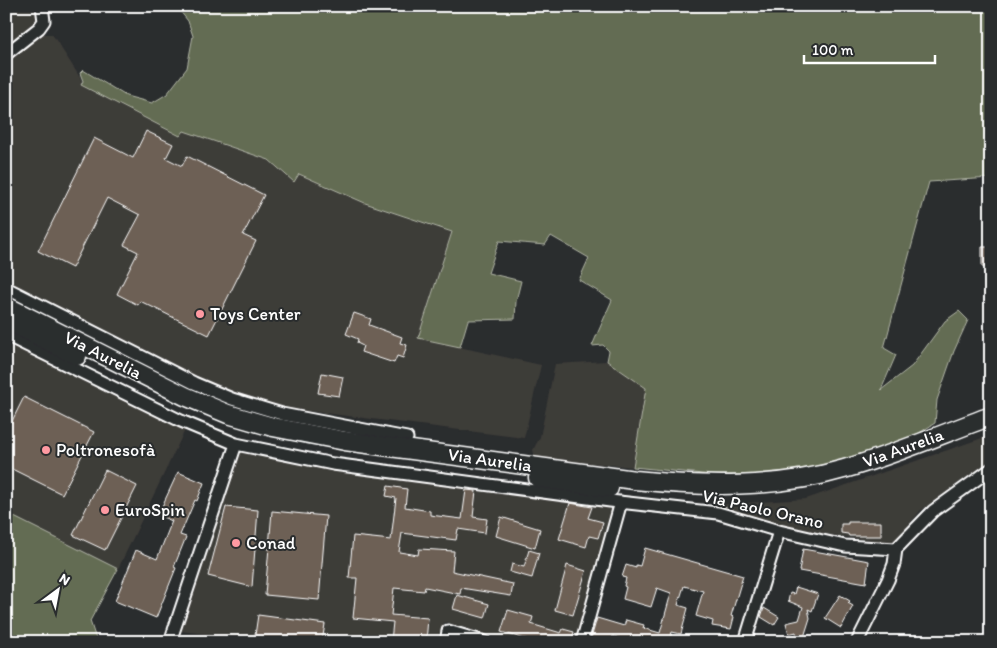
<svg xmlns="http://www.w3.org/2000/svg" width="997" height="648" font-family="Itim,sans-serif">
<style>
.built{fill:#3e3c39}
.green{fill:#646c52;stroke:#b2b6a8}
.building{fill:#6d6054;stroke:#fff}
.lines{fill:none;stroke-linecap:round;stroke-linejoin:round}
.minor-casing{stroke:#fff;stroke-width:15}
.highway-casing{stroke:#fff;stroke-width:21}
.minor{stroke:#2a2d2e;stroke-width:11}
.highway{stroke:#2a2d2e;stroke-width:18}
.poi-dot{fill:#ff9aa2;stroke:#2a2d2e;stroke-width:2}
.labels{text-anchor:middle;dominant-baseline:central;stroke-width:4;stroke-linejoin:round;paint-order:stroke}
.poi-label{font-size:18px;fill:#fff;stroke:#2a2d2e;text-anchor:start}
.street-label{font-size:18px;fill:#fff;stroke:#2a2d2e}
</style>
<rect width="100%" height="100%" fill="#2a2d2e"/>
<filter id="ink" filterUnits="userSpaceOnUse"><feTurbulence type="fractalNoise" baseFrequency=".02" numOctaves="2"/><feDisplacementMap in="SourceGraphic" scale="10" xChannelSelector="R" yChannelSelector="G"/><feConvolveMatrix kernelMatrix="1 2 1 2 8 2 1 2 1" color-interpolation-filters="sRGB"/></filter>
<g filter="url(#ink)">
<path class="built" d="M6,6H36L39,18L6,45Z
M42,34H52L83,82L81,85L180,136L184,131L220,143L269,160L294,182L299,174L365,203L452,232L418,338L541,365L524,438L292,409L235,393L199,379L6,282V58Z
M6,342L185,430L118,569L6,519Z
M607,361L647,387L633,467L535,458L533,450L540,437L555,364Z
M991,435V460L920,511L894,543L830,535L786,526L715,505L806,499Z
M240,450L614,507L576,642H511L445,622L439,634L438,642H248V639L180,631Z"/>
<path class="green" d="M176,6H991V178L929,182L884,348L896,355L881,390L912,366L945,321L959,311L968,320L954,351L937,400L935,423L908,440L833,464L777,474L713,475L633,467L646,388L607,361L609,351L603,345L592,346L612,300L579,280L589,258L551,236L545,245L499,241L488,273L521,281L516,301L515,319L468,320L460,347L418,338L452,232L365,203L299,174L294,182L269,160L184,131L180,136L81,85L83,81L80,73L83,70L126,96L152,103L167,94L187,68L193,36L188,21Z
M6,513L118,569L90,621L97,642H6Z"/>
<path class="building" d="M146,131L173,144L166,158L182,166L187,156L264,195L243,235L256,241L209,335L140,301L138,305L117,294L138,252L124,245L140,215L107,198L72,268L38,251L94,138L133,158Z
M982,247H991V267H982Z
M354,313L371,319L369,325L402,337L400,343L407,345L403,358L397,356L394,363L361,352L363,346L357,343L358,339L346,334Z
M322,373L343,377L339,396L318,393Z
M24,397L94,432L62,494L6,466V433Z
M105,470L137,486L105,550L73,535Z
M178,472L204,483L197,501L195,500L180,535L186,537L174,567L176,568L156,618L115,601L136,550L157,559L172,521L158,515Z
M388,486L407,489L405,507L430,511V515L462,519L466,490L476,491L473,517L487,519L485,533L458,529L456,540L402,533L399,552L418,555L419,549L454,551L452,571L513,584L511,596L461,588L460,594L425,587L424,591L394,588L391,615L428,618L426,642L391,641L393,622L353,618L357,578H349L353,536L391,540L396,498L386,496Z
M570,503L592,507L588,518L603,522L598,538L589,536L586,547L559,539Z
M226,507L258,510L252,587L208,576Z
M272,511L326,516L319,600L265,595Z
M501,517L540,529L535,548L496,536Z
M848,522H881V536H849L848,534L841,533V524H848Z
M645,548L743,576L731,616L734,617L731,629L712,626L713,621L696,616L703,591L684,586L678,605L688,608L681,634L672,632L669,642H631L613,636L611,642H590L597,618L624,626L626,620L644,625L643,628L660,633L671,593L657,588L651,607L623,599L626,587L624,586L626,578L622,577L626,565L636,568V565L640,566Z
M803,549L869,561L866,583L799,571Z
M529,550L539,553L532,578L510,572L512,564L524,567Z
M567,565L586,571L573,615L555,610Z
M796,587L818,594L812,611L808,609L810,618L804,637L797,638L796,632L789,634L786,623L799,620L803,607L788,601L790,593L794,594Z
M457,595L489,604L485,618L453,609Z
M840,595L850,601L848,603L853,606L841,628L825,618Z
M764,608L779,617L774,625L761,617Z
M508,610L533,617L531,624L561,633L563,629L574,632L571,642H536L501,632Z
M258,615L325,624L322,642H254Z"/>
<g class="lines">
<defs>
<path id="minor" d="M6,54L39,28L44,21L42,6
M6,288L194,383L232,399L282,414L407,438
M6,335L181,421L236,444L333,464L610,501L718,513L779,531L845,546L896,549
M170,642L236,444
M446,642L448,631L485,642
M582,642L621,502
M745,642L779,531
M857,642L888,580L894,564L896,549L933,511L991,469"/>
<path id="highway" d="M6,306L185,396L228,414L273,427L345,441L635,480C703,487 777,489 844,469C894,455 942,434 991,416
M6,320L77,356
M538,478L609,488"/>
</defs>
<use href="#minor" class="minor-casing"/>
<use href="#highway" class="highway-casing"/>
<use href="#minor" class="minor"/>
<use href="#highway" class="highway"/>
</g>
</g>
<g class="poi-dot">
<circle cx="200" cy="314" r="5"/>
<circle cx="46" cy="450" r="5"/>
<circle cx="105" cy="510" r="5"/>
<circle cx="236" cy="543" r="5"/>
</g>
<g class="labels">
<g class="poi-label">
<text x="210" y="314">Toys Center</text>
<text x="56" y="450">Poltronesofà</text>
<text x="115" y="510">EuroSpin</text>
<text x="246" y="543">Conad</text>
</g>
<g class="street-label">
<text transform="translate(103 355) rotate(27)">Via Aurelia</text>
<text transform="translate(903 448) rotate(-20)">Via Aurelia</text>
<text transform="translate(490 460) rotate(8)">Via Aurelia</text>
<text transform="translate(763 509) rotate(13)">Via Paolo Orano</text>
</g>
</g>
<rect width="997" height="648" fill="none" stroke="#2a2d2e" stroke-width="25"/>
<rect x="12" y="12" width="972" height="623" fill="none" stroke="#fff" stroke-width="2" filter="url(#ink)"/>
<g transform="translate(58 590) rotate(32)" stroke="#2a2d2e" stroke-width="4" paint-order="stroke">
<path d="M0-4L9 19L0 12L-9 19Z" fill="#ffffff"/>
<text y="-8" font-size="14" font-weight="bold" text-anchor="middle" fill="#ffffff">N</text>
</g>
<path d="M804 55v8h131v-8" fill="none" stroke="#ffffff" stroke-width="2.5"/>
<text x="812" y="55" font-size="15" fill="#ffffff" stroke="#2a2d2e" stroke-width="4" paint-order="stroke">100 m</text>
</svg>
